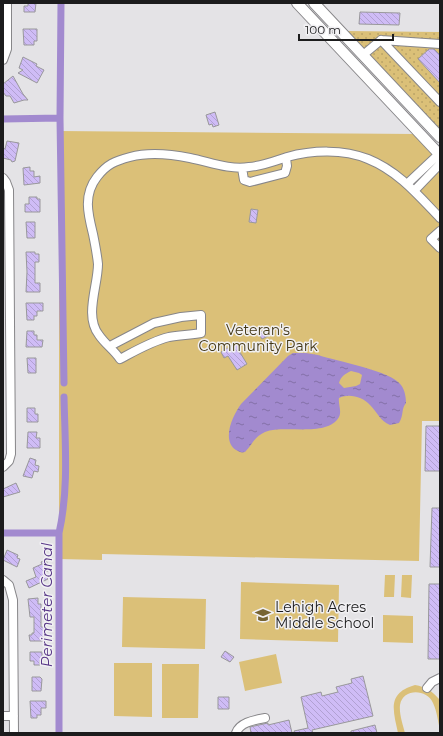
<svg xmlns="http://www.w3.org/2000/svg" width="443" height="736" font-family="Montserrat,sans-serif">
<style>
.grass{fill:url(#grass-dots)}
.green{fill:#dbc078}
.water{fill:url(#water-ripples);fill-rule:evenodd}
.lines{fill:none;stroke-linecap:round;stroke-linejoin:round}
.canal{stroke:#a28acf;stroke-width:7}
.building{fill:url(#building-back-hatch);stroke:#99989b}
.minor-casing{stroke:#878689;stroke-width:10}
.major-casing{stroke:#878689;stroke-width:12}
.minor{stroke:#fff;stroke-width:8}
.major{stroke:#fff;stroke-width:10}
.labels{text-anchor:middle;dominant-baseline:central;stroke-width:3;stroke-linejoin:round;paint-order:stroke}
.park-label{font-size:14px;fill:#433715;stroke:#f1f0f3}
.poi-label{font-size:14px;fill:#1c1c1d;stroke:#f1f0f3;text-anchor:start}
.water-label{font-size:15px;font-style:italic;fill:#553385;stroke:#f1f0f3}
</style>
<defs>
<pattern id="grass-dots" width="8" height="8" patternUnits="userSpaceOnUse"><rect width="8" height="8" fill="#dbc078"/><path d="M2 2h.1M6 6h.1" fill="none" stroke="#bba467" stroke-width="1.8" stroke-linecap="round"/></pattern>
<pattern id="water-ripples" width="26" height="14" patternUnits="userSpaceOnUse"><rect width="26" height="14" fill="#a28acf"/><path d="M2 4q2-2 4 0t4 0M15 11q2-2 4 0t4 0" fill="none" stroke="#8370a7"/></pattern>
<pattern id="building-back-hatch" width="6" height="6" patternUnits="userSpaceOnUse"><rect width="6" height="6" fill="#cfbcf6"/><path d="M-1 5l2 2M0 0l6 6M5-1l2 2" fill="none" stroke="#b1a1d2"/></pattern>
</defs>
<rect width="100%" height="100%" fill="#e4e3e6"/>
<path class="grass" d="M346,31L440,32V129L438,130Z"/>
<path class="green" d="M59,131L415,134L440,160V421H422L419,561L102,554V560L59,559Z
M385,575H395L394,597H384Z
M402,575H412L411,598L401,597Z
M241,582L339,585L338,642L240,639Z
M123,597L206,599L205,649L122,647Z
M383,615L413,616V643L383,642Z
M276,654L282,683L245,691L239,662Z
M114,663H152V717L114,716Z
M162,664H199L198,718H162Z
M415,685C426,687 432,691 439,699L440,730C438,722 437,711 433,703C427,689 403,688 400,705C399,714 403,725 405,733H398C393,710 387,693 415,685Z"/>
<path class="water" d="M293,353H306L318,355C336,361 392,371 401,385C405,390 406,398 406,403C401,409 404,415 399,423L390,425C380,421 378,413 370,405C363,397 349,393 339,398C338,404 342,411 339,417C327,438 284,424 265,432C254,437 253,444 245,452C241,453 240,452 236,450C221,440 233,415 241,404L288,356ZM351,371L359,373L362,375L360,384L356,386L344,388L339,383C341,376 345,374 351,371Z"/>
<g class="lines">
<path class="canal" d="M60,118L64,383
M3,119L60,118L61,3
M3,533H59V733
M59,533C69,489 65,443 64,397"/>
</g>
<path class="building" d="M28,3H36L35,12H24V6H28Z
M360,12L400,13L399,25L359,24Z
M23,29H37V41H34V45H24Z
M429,49H434L440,55V83L418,59Z
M23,57L37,64L36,66L44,70L37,83L18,73L23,70L19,68Z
M13,76L23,94L28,100H24L14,103L10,96H6L3,92V84Z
M215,112L219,125L213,127L212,124L209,125L206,115Z
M7,141L19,143L15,161L12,162L11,160L3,158V148L5,149Z
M30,167V171H34V177L40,176V183L24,185L23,168Z
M29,197H37V199H40V212H25V204H29Z
M251,209L258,210L256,223L249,222Z
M26,222H35V238H27Z
M26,252H35V254H39V262H35V283H40V292H26L27,272Z
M26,303H43V311H37V316H34V320H27Z
M269,328L272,334L262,339L258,333Z
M27,331H34V335H37V340H43L42,347H26Z
M238,342L241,347L238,349L247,364L237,370L228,356L224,358L221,352Z
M27,358H36V373H28Z
M27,408H35V414H38V422H27Z
M426,426H440V471H425Z
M28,432H37L36,438H40V448H27Z
M30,458L36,460L35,465L39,466L38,472L34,471L32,478L23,476Z
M16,483L20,492L3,497V489Z
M432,508H440V567H430Z
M7,550L18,555L17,558L20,559L17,567L3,560Z
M46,560L50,570L45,572L48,579L29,588L26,581L36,577L33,568L42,564L41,562Z
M429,584H440V659H428Z
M38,598V604H41V627H44L45,641H30L29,635H32V633H34V617H30L28,599Z
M225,651L234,657L230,662L221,657Z
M30,652H42V660H40V665H34V661H30Z
M363,676L373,716L312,730L313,733H295L294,731L308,728L301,697L321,692L322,696L338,692L336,687L352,683L351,679Z
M32,677H40L42,679L41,691H32Z
M218,697H229V709H218Z
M30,701H46V708H41V715H37V718H31Z
M289,720L292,733H251L250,727L268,723V725Z
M375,725L377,733H351V731Z"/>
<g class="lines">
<defs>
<path id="minor" d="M381,40L440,44
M363,55L381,40L440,102
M3,60L7,49V3
M242,168L244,180L250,182L285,173L287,166L286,158
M3,178L6,182L9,190L11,454L9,461L3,467
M407,184L440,153
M414,191L440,164
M440,231L431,239L440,248
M110,346L154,323L181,317L201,315V333C190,335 180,335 169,337C152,341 135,351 120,359C114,350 105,344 99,335C84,316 98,286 98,264C97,254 95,244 93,234C88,214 83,195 97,177C107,164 115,161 130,157C149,152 170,154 190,158C210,162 229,170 249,167C262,166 275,161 287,157C313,150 343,149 368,159C398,171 418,195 440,218
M3,580L9,585L13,600L14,733
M427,688L432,682L440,678
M3,716H14
M236,733C240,722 255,720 265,718"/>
<path id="major" d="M297,3L440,155
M314,3L440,137"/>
</defs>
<use href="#minor" class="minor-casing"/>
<use href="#major" class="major-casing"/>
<use href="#minor" class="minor"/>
<use href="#major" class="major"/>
</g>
<defs>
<symbol id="school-bare" viewBox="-9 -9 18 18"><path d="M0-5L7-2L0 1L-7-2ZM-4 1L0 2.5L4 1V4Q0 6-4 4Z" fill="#766433" stroke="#f1f0f3" stroke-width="2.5" paint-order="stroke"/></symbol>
</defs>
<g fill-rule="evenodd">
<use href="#school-bare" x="252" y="604" width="22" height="22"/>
</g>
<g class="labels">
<g class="park-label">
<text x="258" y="330">Veteran's<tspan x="258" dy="16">Community Park</tspan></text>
</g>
<g class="poi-label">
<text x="275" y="607">Lehigh Acres<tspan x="275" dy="16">Middle School</tspan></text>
</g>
<g class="water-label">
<text transform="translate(46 605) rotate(-90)">Perimeter Canal</text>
</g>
</g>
<rect width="443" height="736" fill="none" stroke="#1c1c1d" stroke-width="8"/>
<path d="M299 34v6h94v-6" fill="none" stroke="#1c1c1d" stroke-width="2"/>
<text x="305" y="34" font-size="12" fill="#1c1c1d" stroke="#f1f0f3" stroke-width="3" paint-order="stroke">100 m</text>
</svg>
